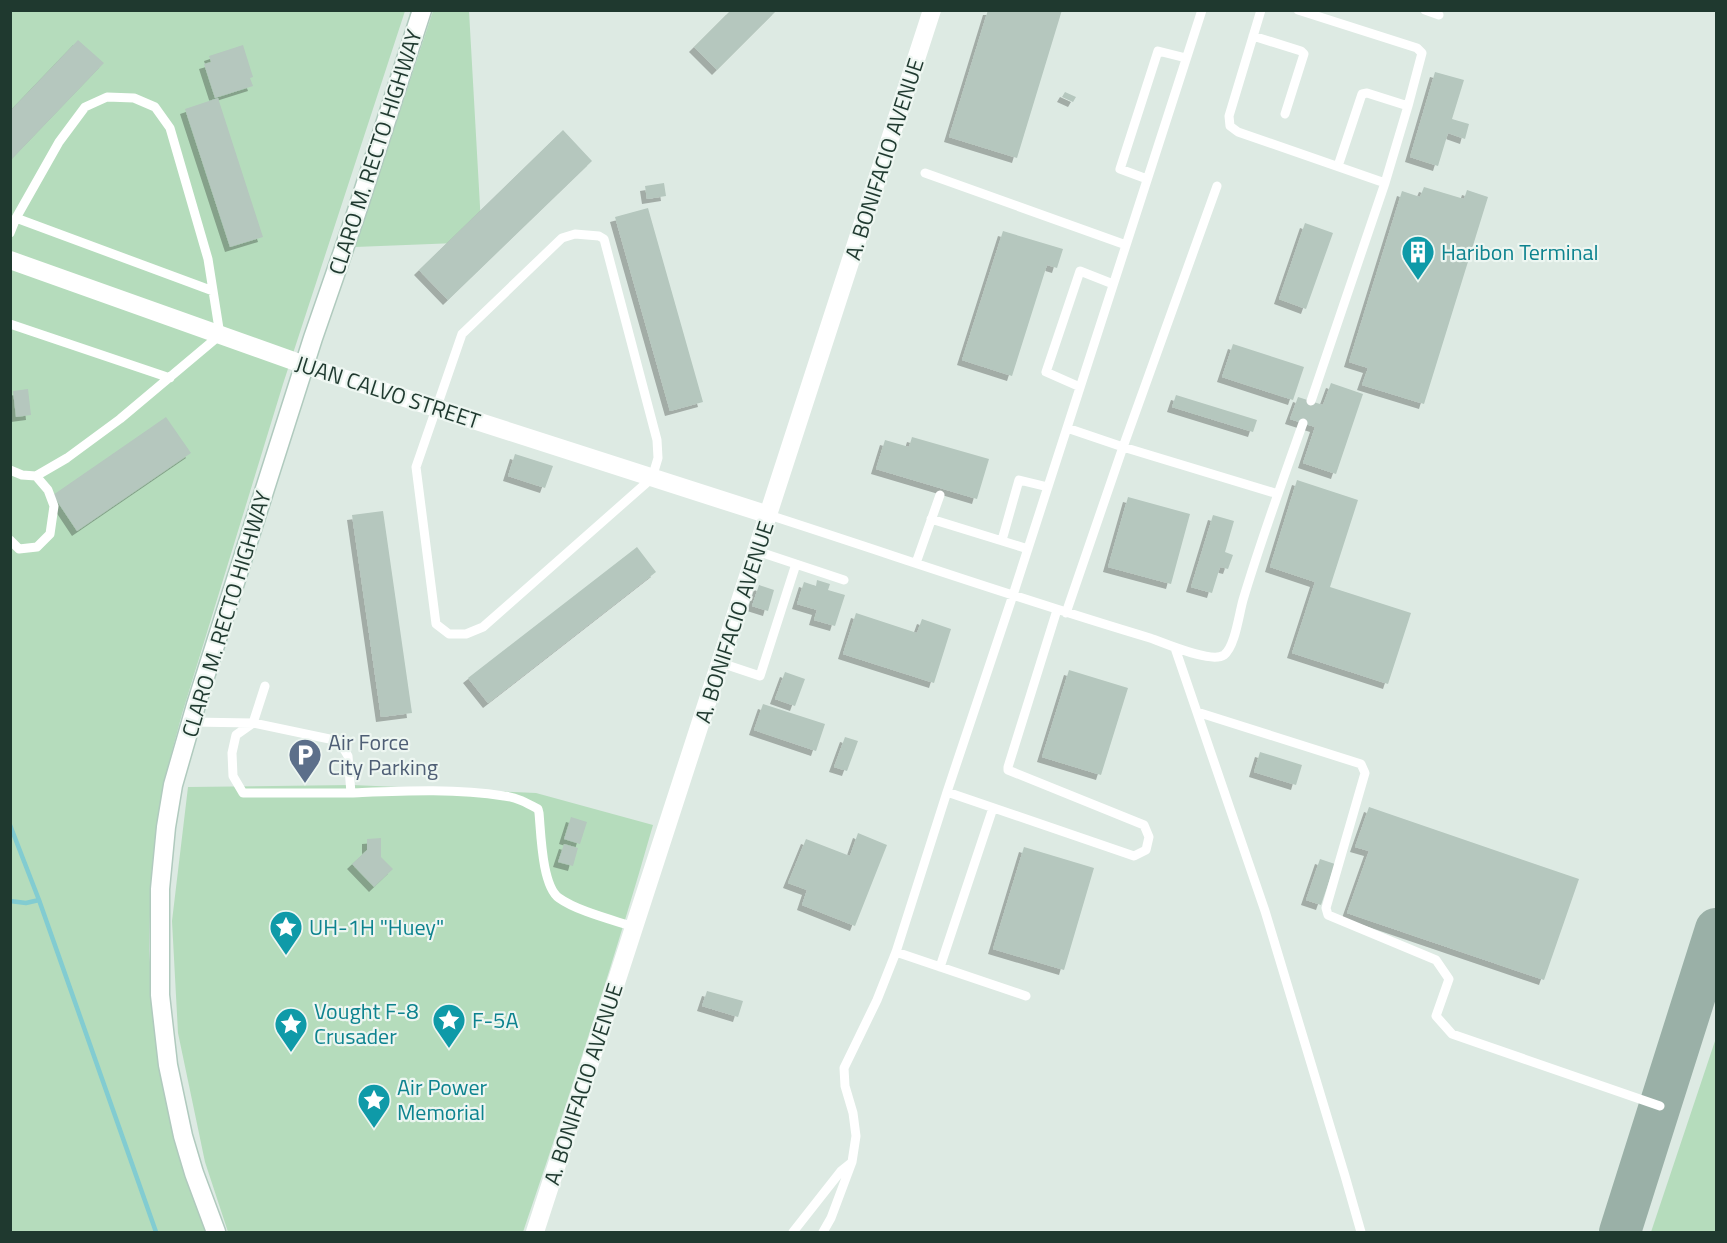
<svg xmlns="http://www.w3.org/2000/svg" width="1727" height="1243" font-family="'Titillium Web',sans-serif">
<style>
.green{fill:#b5dcbc}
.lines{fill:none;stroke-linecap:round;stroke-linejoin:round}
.stream{stroke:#82ccd1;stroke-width:4.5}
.taxiway{stroke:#9ab0a7;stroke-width:42}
.building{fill:#b5c7be;filter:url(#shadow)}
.secondary-casing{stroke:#b0cabe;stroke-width:21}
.service{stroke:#fff;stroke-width:9}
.minor{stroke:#fff;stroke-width:18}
.secondary{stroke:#fff;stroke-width:18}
.labels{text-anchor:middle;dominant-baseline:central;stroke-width:4.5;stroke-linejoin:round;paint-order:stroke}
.street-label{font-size:22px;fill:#1f392f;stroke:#edf6f1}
.culture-label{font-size:22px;fill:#0d838f;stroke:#edf6f1;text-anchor:start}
.service-label{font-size:22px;fill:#4e5e75;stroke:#edf6f1;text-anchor:start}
</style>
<defs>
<filter id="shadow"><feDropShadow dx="-5" dy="5" stdDeviation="0" flood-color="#0004"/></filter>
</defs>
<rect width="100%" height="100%" fill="#ddeae3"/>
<path class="green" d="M10,11H405L283,384L182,714L166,774L156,829L151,878L149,950L155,1025L162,1081L180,1147L209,1232H11Z
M433,11H469L482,242L355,247Z
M352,785L536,793L653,825C614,962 569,1097 523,1232H228L205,1162L178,1033L172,921L188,787Z
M1716,1038V1232H1651Z"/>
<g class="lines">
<path class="stream" d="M10,825L39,900
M10,901L26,903L39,900L156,1232"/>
<path class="taxiway" d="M1620,1232L1716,929"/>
</g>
<path class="building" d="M731,10H777L717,70L694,47Z
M988,10H1062L1017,158L949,137Z
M78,40L104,63L10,161V111Z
M243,45L253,77L250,78L253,86L215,98L204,64L211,62L209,56Z
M1435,72L1464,80L1452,119L1469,124L1465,139L1448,133L1438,166L1410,157Z
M1065,92L1076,97L1073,102L1062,97Z
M218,98L263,237L230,247L185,109Z
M563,130L592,161L448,300L419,270Z
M664,183L666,196L647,199L645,186Z
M1424,187L1464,199L1467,190L1488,197L1424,404L1362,385L1368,368L1349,362L1402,191L1420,197Z
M648,208L703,402L670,411L615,217Z
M1305,223L1333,233L1306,309L1279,299Z
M1003,231L1063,249L1057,268L1047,265L1012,376L962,360Z
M1233,344L1304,367L1293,400L1222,377Z
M1331,383L1363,394L1336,474L1303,463L1315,427L1290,419L1298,397L1323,405Z
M28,389L31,415L16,417L13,391Z
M1176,395L1257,420L1253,432L1172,407Z
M166,417L191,453L77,531L53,495Z
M912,437L989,459L977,499L876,469L885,440L909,447Z
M515,454L553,466L545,488L508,476Z
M1297,480L1358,500L1330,587L1411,613L1388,684L1292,653L1315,582L1270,567Z
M1128,497L1190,514L1171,584L1108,567Z
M383,511L412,713L381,717L352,515Z
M1213,515L1234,521L1225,552L1233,555L1228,569L1220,567L1212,593L1191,587Z
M637,547L656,572L488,703L468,678Z
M817,580L830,584L828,590L845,595L835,626L814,620L817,610L797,604L804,582L816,586Z
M759,585L774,590L768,611L752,606Z
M856,613L917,633L922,619L951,629L934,683L843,654Z
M1069,670L1128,688L1101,775L1042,757Z
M785,672L805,679L795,706L775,699Z
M763,704L825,724L816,751L754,730Z
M845,737L858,741L847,771L834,767Z
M1260,752L1302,765L1296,785L1254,772Z
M1369,807L1579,879L1544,980L1347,913L1369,851L1355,847Z
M571,817L587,822L580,844L564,839Z
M858,833L887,845L855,926L802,905L807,890L788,883L806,839L850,856Z
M381,838V857L393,869L374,887L352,864L367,850V839Z
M564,844L578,848L573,866L558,862Z
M1024,847L1094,868L1064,970L993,949Z
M1320,859L1335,864L1321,905L1306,900Z
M707,991L743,1001L738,1017L702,1006Z"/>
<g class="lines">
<defs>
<path id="secondary" d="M216,1232L194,1173L183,1136L168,1065L160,995V889L166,827L173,785L196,705L313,338L356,214L422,10"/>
</defs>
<use href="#secondary" class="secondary-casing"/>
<path class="service" d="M1261,10L1229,116L1230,126L1238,132L1385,183
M1298,10L1417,48L1422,53L1408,106L1385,183L1311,401
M1425,10L1439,15
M1253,36L1301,51L1304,54L1285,114
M1338,166L1362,94L1367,93L1408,106
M925,173L1126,245
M1147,179L1120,169L1158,51L1186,58
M16,218L213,291
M10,233L16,218L59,142L85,107L107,97L134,98L155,107L170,128L208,259L220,335L120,419L67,458L36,476L22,475L10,470
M575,234L599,236L604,239L657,440L658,458L652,478L483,627L466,634H449L436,624L416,467L462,334L562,238Z
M10,324L170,378
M1080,387L1046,372L1080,271L1113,284
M1067,428L1123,447L1278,494
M769,515C896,556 1022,600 1150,638C1165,643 1211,664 1224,655C1235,647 1239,614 1243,600C1261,540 1282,482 1303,423
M931,519L1028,549
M10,540L19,549L37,547L50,534L54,506L48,490L36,476
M1002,540L1019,480L1048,487
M757,551L844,580
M916,563L940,495
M1066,613L1123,447L1217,186
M1175,648L1265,911L1345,1176L1361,1232
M721,663L760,676L796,564
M1197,712L1361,764L1365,773L1326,908L1328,915L1436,960L1449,979L1436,1016L1452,1034L1660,1106
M191,722L253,723L339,741L348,756L351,793H243L233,776L232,753L236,735L253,723L265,686
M947,792L1134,856L1146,850L1149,837L1144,825L1008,770V767L1057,610
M351,793C401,791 454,788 504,796C516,797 527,803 538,809L539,813C541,834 542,886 559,898C577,911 613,920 634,927
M896,952L1026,996
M940,967L993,808
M793,1232L841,1171L851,1163
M823,1232L831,1218L852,1162L856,1136L853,1113L845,1086L844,1068L877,1000L896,952L947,792L1013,595L1202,10"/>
<path class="minor" d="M10,260L330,374L769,515
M535,1232L932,10"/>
<use href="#secondary" class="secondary"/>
</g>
<defs>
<symbol id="building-pin" viewBox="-11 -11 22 30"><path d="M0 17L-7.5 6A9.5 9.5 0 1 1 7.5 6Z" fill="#0f9aa8" stroke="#edf6f1"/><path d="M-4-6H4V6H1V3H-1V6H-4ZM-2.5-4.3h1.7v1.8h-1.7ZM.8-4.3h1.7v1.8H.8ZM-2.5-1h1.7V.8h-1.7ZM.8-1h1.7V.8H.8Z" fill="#fff"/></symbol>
<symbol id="parking-pin" viewBox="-11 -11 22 30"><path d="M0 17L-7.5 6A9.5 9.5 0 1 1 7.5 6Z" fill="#5c6f8a" stroke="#edf6f1"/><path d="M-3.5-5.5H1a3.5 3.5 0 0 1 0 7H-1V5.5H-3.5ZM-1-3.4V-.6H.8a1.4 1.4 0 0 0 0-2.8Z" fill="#fff"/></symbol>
<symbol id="sight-pin" viewBox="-11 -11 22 30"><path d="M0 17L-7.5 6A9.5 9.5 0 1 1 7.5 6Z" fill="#0f9aa8" stroke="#edf6f1"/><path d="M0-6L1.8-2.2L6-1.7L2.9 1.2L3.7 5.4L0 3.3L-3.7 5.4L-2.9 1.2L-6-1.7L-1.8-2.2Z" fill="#fff"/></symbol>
</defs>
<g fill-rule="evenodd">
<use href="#building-pin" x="1399" y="233" width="38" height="52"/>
<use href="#parking-pin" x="286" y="736" width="38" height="52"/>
<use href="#sight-pin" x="267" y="908" width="38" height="52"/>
<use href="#sight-pin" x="430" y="1001" width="38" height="52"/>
<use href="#sight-pin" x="272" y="1005" width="38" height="52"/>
<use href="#sight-pin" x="355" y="1081" width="38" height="52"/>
</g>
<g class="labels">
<g class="street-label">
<text transform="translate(375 152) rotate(-72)">CLARO M. RECTO HIGHWAY</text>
<text transform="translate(884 159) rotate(-72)">A. BONIFACIO AVENUE</text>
<text transform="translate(388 392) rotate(18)">JUAN CALVO STREET</text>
<text transform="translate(226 614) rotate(-73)">CLARO M. RECTO HIGHWAY</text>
<text transform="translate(734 622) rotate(-72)">A. BONIFACIO AVENUE</text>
<text transform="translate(583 1084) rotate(-72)">A. BONIFACIO AVENUE</text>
</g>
<g class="culture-label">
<text x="1441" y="252">Haribon Terminal</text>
<text x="309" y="927">UH-1H "Huey"</text>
<text x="314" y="1011">Vought F-8<tspan x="314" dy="25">Crusader</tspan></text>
<text x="472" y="1020">F-5A</text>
<text x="397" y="1087">Air Power<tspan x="397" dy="25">Memorial</tspan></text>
</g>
<g class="service-label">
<text x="328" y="742">Air Force<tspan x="328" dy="25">City Parking</tspan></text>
</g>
</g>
<rect width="1727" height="1243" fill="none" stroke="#1f392f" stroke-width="24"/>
</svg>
